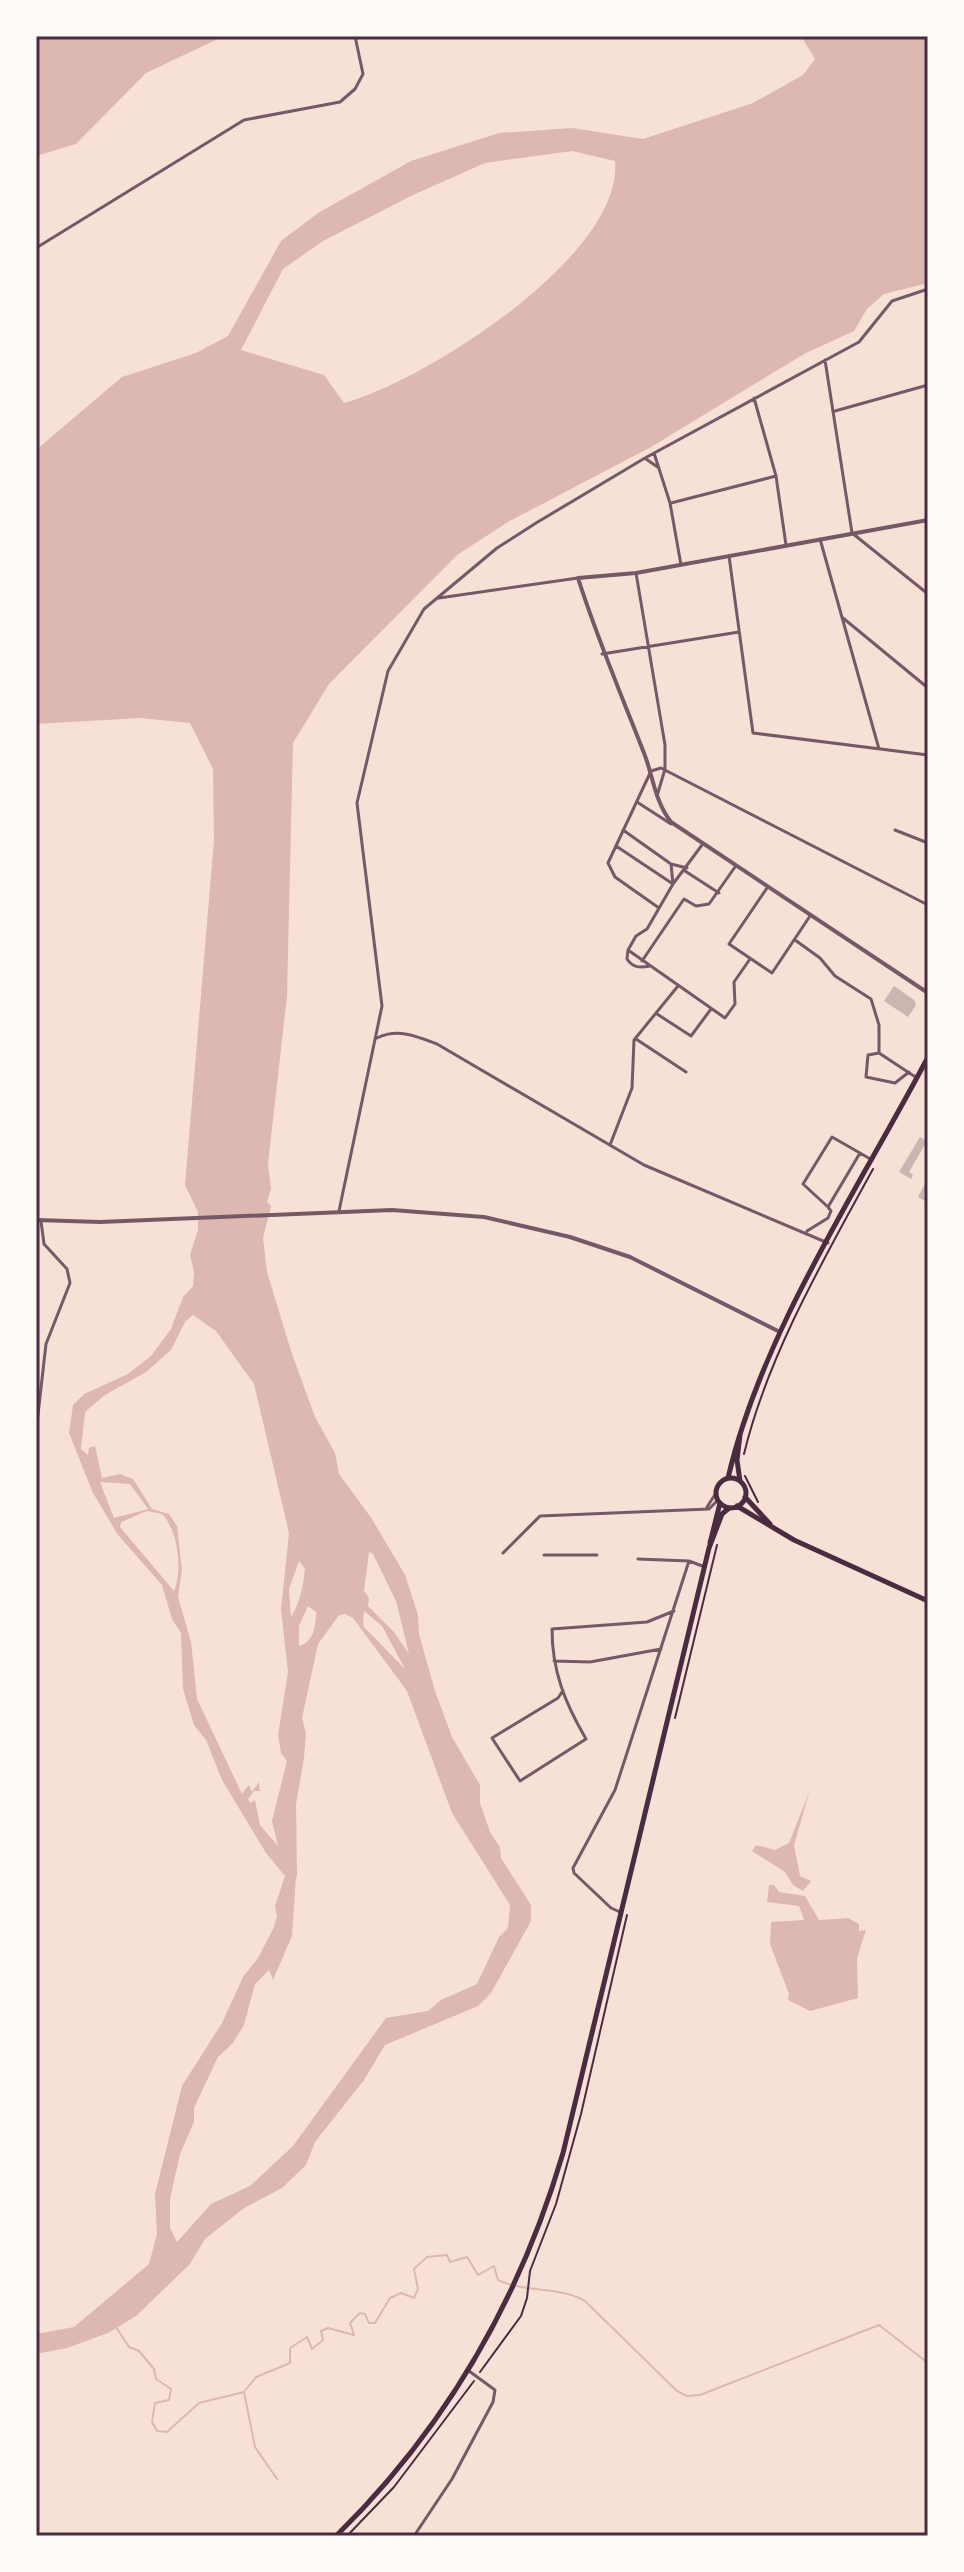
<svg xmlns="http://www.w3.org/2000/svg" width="964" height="2572" font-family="Lora,serif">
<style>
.water{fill:#dcb8b0;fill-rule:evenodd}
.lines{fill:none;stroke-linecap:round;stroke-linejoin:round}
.stream{stroke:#dcb8b0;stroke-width:2}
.river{stroke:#dcb8b0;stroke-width:10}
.building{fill:#ccb4b1}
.path{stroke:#4a2c40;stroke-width:2}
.minor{stroke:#755966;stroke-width:3}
.tertiary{stroke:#755966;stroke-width:4}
.secondary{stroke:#4a2c40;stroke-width:5}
.primary{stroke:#4a2c40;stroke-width:5}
.neatline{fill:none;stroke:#4a2c40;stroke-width:3}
</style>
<rect width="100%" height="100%" fill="#f7e1d7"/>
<path class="water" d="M36,36H224L146,73L76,144L36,156Z
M801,36H928V283L884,294L867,309L854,331L804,354L651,447L508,522L457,555L329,684L293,743L287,996L268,1164L271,1189L267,1202L271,1206L263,1238L267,1272L292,1354L315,1417L335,1453L339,1474L372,1519L405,1575L418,1615L419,1634L435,1691L452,1737L480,1785V1803L490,1832L500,1847L501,1858L531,1905V1921L491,1993L478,2006L385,2045L364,2080L315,2142L306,2165L282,2188L244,2208L205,2239L190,2264L136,2316L108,2333L67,2348L36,2354V2334L74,2327L149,2264L157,2234L155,2194L182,2086L222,2023L243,1977L258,1958L273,1929L277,1917L275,1906L285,1876L266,1853L222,1780L206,1740L194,1725L183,1689L181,1633L172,1619L162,1585L118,1535L93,1493L69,1433L73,1405L84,1394L128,1374L151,1356L171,1329L183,1297L193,1286L194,1272L190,1255L198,1230V1212L185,1185L214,840L213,769L190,723L140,718L36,724V450L122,377L196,353L228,336L281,241L318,213L411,161L499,133L572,128L643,139L753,103L803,75L815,59ZM572,151L615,161C624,255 424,382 344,403L324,375L241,350L283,269L323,241L413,195L485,163ZM193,1315L216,1331L254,1384L289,1533L281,1610L288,1672L278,1735L281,1753L287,1761L272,1821L278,1846L260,1825L255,1800L250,1803L248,1799L254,1791H260L259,1782L252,1792L249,1785L242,1794L197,1699L191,1642L178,1597L182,1570L177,1526L169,1514L152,1509L133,1479L120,1474L102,1478L95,1446L89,1448L88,1455L81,1449L85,1412L105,1395L146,1372L171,1350L185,1322ZM100,1482L130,1484L148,1509L114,1518ZM147,1511L162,1514C178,1530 183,1570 174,1591L120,1527L121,1522ZM369,1552L373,1554L396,1601L409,1654L394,1632L368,1606L369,1598L364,1591ZM299,1561L305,1569C303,1586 300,1603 291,1617L289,1589ZM308,1606L316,1612C316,1625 314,1642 299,1646V1626ZM364,1611L382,1626L405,1669L363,1626ZM345,1614L353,1618L407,1691L452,1813L510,1905L508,1928L499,1937L477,1984L441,2000L428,2011L386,2018L293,2146L250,2186L211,2204L177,2242L170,2228V2199L180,2154L194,2122V2108L218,2057L233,2043L244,2025L255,1984L269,1970L273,1980L292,1936L296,1875L290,1859L288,1816L296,1804L304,1758L306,1733L302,1718L318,1644L339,1615Z
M810,1790L794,1845L800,1876L811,1881L803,1891L793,1885L785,1872L752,1851L756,1845L775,1850L789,1843Z
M769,1885H774L779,1892L805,1896L819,1920L848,1918L859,1924V1931L866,1930L857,1958L858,1998L810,2011L788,2000L789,1994L770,1944L771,1922L804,1920L799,1906L767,1902Z"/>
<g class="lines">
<path class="stream" d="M114,2324L129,2347L139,2351L154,2369L156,2379L171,2389L169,2400L155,2403L152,2422L157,2431L167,2432L199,2403L244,2392L256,2377L290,2363V2348L307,2337L312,2349L323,2340L321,2331L328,2328L354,2335L350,2323L360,2313L365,2314L369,2323H375L390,2298L401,2293L414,2298L418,2289L414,2269L427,2257L447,2255L450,2262L467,2257L478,2275L494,2266L498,2280C526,2293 560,2286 585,2301L677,2391L687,2396L700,2395L879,2325L928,2363
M244,2392L255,2447L277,2479"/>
<path class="river" d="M291,1799L292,1875"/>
</g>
<path class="building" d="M894,986L914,1000L916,1005L908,1017L884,1001Z
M920,1137L927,1141L909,1172L913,1175L911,1179L899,1172Z
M928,1178V1203L918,1197Z"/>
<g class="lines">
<path class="path" d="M744,1454C767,1357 825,1257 873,1169
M745,1476L758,1502
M675,1718L717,1545
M480,2372L521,2316L527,2298L530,2271L556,2204L581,2114L627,1915
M347,2536L394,2487L474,2381"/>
<path class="minor" d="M36,248L244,120L340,102L355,89L363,74L355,36
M825,360L852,533L928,594
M754,398L776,476L786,545
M835,411L928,385
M654,453L670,503L681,565
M646,459L659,468
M671,503L776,476
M820,539L879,749
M729,556L753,733L928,755
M636,573L665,745V769L657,796
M439,598L578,578
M843,618L928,688
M602,654L739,632
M637,802L671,824
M623,830L671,864L687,868
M895,830L928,843
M702,845L673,884L647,929L636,936L628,950L725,1018L735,1004L734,982L750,959
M616,846L673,884L671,864
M685,871L719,893
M767,888L729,944L772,973L810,916
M659,908L615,877L608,863L651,771L661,768L928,905
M795,940L820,958L835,976L871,999L879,1025V1053L917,1078
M628,950L627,959C633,968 640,968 650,966
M642,961L684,899L696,906L709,904L735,867
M657,1014L691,1036L711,1009
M377,1038C398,1028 416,1036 437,1044L644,1165L828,1243
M636,1039L686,1072
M879,1053L868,1055L866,1077L895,1083L909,1072
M610,1145L632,1088L634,1040L678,986
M860,1153L872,1160
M339,1211L382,1006L357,803L388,671L424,609L497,548L536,523L645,458L859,342L892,301L928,289
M807,1231L828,1218L831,1211L828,1207L860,1153L832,1137L803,1184L828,1207
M36,1432L46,1344L70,1283L67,1269L44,1244L41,1221
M707,1507L716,1493
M503,1553L540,1516L709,1509L718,1500
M544,1555H597
M638,1559L689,1561
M554,1661L590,1662L661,1649
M562,1692L558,1698L492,1738L520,1781L586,1739C565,1703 552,1671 552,1629L647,1622L674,1611
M620,1912L611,1908L574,1873L573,1868L615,1790L689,1561L705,1567
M414,2536L452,2479L493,2402L495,2390L469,2371"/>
<path class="tertiary" d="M928,520L636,573L578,578C597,638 621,694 644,753C653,776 655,802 671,822L928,993
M36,1220L100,1222L392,1210L484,1217L570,1237L630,1257L780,1332"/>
<path class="secondary" d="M728,1478C762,1332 858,1190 928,1057
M740,1481L737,1460L740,1435"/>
<path class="primary" d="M716 1493a15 15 0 1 1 30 0a15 15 0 1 1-30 0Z
M745,1497L770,1524
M737,1506L794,1540L928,1601
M710,1543L720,1503
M336,2536C445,2429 520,2299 563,2153L709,1548L722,1514L729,1508"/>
</g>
<rect width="964" height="2572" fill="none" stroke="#fffaf5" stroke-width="76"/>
<rect x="38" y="38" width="888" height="2496" class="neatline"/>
</svg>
